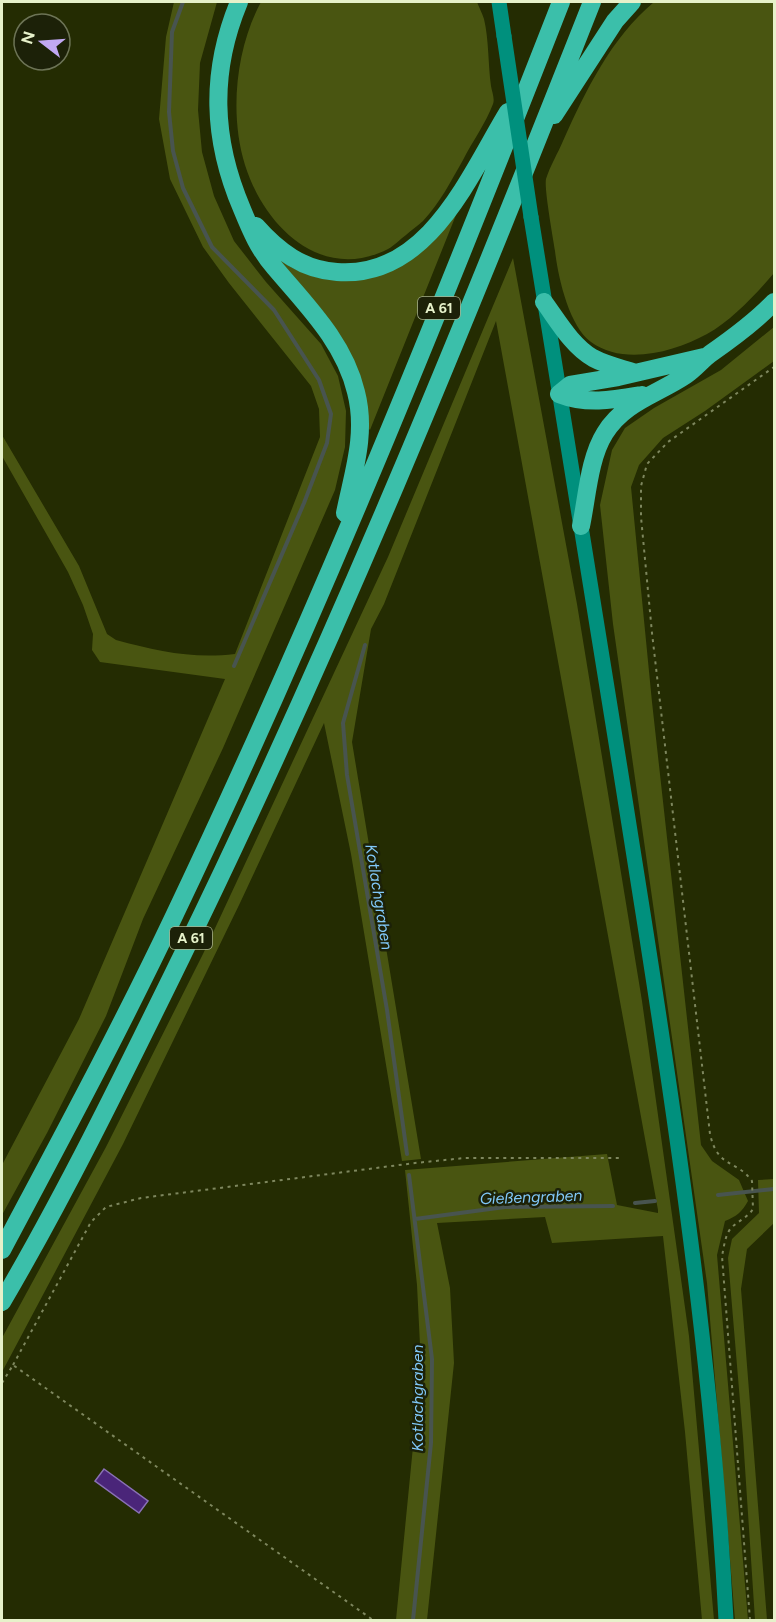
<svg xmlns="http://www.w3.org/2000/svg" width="776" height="1622" font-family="Figtree,sans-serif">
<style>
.green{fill:#495511}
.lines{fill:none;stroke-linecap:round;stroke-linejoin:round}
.stream{stroke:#48544f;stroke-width:4}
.building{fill:#4a2579;stroke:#8a71b6;stroke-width:1.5}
.path{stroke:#7e875e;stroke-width:2;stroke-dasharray:3 4.5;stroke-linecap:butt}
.secondary{stroke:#00907d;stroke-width:15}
.motorway{stroke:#3bbfaa;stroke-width:18}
.secondary-bridge{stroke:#00907d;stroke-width:15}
.labels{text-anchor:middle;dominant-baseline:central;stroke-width:5;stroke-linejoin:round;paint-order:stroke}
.shield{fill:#1c2108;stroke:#a9b390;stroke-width:1.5}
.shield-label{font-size:14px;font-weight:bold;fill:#e6f1ca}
.water-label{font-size:16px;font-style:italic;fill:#81c8f8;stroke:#1c2108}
</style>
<rect width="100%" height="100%" fill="#242c02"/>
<path class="green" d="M174,2H217L200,63L198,110L202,152L214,196L234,241L266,282L321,344L338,376L346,411L345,447L335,490L223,748L143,919L106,1016L47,1133L2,1215V1165L79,1019L225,679L100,662L92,650L93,634L83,605L68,572L2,456V435L79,566L107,634L116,640C157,651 192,659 235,654L320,437L319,409L311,386L229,283L203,247L170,179L159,119L166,37Z
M261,2H477C479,7 482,13 484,19C489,40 488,64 491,86C492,92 495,99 493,104C486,123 472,142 463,160C451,181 440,203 423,221C418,226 411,230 406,235C400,239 394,246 388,249C321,283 264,226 245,165C229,114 236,48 261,2Z
M654,2H774V273C756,294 732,320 707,334C674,352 624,366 591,342C569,326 558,277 555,251C553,237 544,189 546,179C550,166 558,153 563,141C586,90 611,38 654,2Z
M460,205L370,430L368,428V412L278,259C284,262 289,267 295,269C321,282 351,284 379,275Z
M513,258L577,604L642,1001L689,1336L714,1620H702L685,1432L663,1236L552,1243L545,1217L437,1223L450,1288L454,1363L427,1620H396L421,1365L417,1285L405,1170L607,1154L617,1205L658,1213V1210L496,321L384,604L371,629L352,742L421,1159L402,1161L351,854L324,723L240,903L123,1144L2,1372V1338L106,1147L203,954L388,557Z
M774,327V361L705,411L663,438L639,465L631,487L652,702L701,1145L712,1161L739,1180L748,1201C742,1212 737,1216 725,1221L717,1255L748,1620H735L707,1283L613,624L600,505L612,450L625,428L654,408L721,370Z
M774,1179V1223L747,1249L741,1289L767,1620H755L743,1437L728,1258L732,1239L759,1213L758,1180Z"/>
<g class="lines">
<path class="stream" d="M183,2L172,32L169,112L173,151L183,188L212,247L274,310L319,380L331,414L327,443L304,503L234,666
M365,645L343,723L347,775L387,1010L407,1154
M409,1175L432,1359L431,1443L413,1620
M718,1195L774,1189
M635,1203L655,1201
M415,1219L505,1207L613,1206"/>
</g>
<path class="building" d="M104,1469L148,1501L139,1513L95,1481Z"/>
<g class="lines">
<path class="path" d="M13,1365L91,1222L106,1207L141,1198L415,1163L465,1158H620
M2,1383L13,1365L373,1620
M750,1620L722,1256C724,1247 725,1235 731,1228C738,1221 747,1218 753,1209L752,1181C736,1159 718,1169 710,1134L652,633L641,517V486L647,464L668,442L774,367"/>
<path class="secondary" d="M499,2L504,36
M531,217C567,450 607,681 643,913C680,1148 714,1383 726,1620"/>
<path class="motorway" d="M239,2C210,72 212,139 242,209C251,231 259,250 275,268C307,306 344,342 356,392C367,434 353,473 345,513
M554,115L615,21L632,2
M256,226C278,251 303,270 337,272C428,279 469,176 508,112
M544,302C558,321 572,346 593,358C606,365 620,368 633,372
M559,394L570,385L618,377L704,357
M559,394C587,405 613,400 642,395
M581,526C587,498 589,458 605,433C624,402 658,394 686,375C695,369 702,360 710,354C733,338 755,322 774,302
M2,1250C61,1139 121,1028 175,914C317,616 441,309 561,2
M2,1302C67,1191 124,1074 181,958C333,647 465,324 592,2"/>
<path class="secondary-bridge" d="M504,36L531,217"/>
</g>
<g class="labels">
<g class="shield">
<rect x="418" y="297" width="42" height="22" rx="4.5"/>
<rect x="170" y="927" width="42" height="22" rx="4.5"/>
</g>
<g class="shield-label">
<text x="439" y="308">A 61</text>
<text x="191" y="938">A 61</text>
</g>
<g class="water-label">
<text transform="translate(379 897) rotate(81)">Kotlachgraben</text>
<text transform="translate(531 1197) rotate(-2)">Gießengraben</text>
<text transform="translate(417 1398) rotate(-90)">Kotlachgraben</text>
</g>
</g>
<rect width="776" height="1622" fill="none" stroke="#e6f1ca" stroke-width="6"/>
<g transform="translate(42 42) rotate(287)"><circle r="28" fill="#1c2108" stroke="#6d7456" stroke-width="1.5"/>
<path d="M0-4.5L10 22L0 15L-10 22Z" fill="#c1a8f3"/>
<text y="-9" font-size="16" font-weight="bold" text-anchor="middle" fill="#e6f1ca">N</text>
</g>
</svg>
